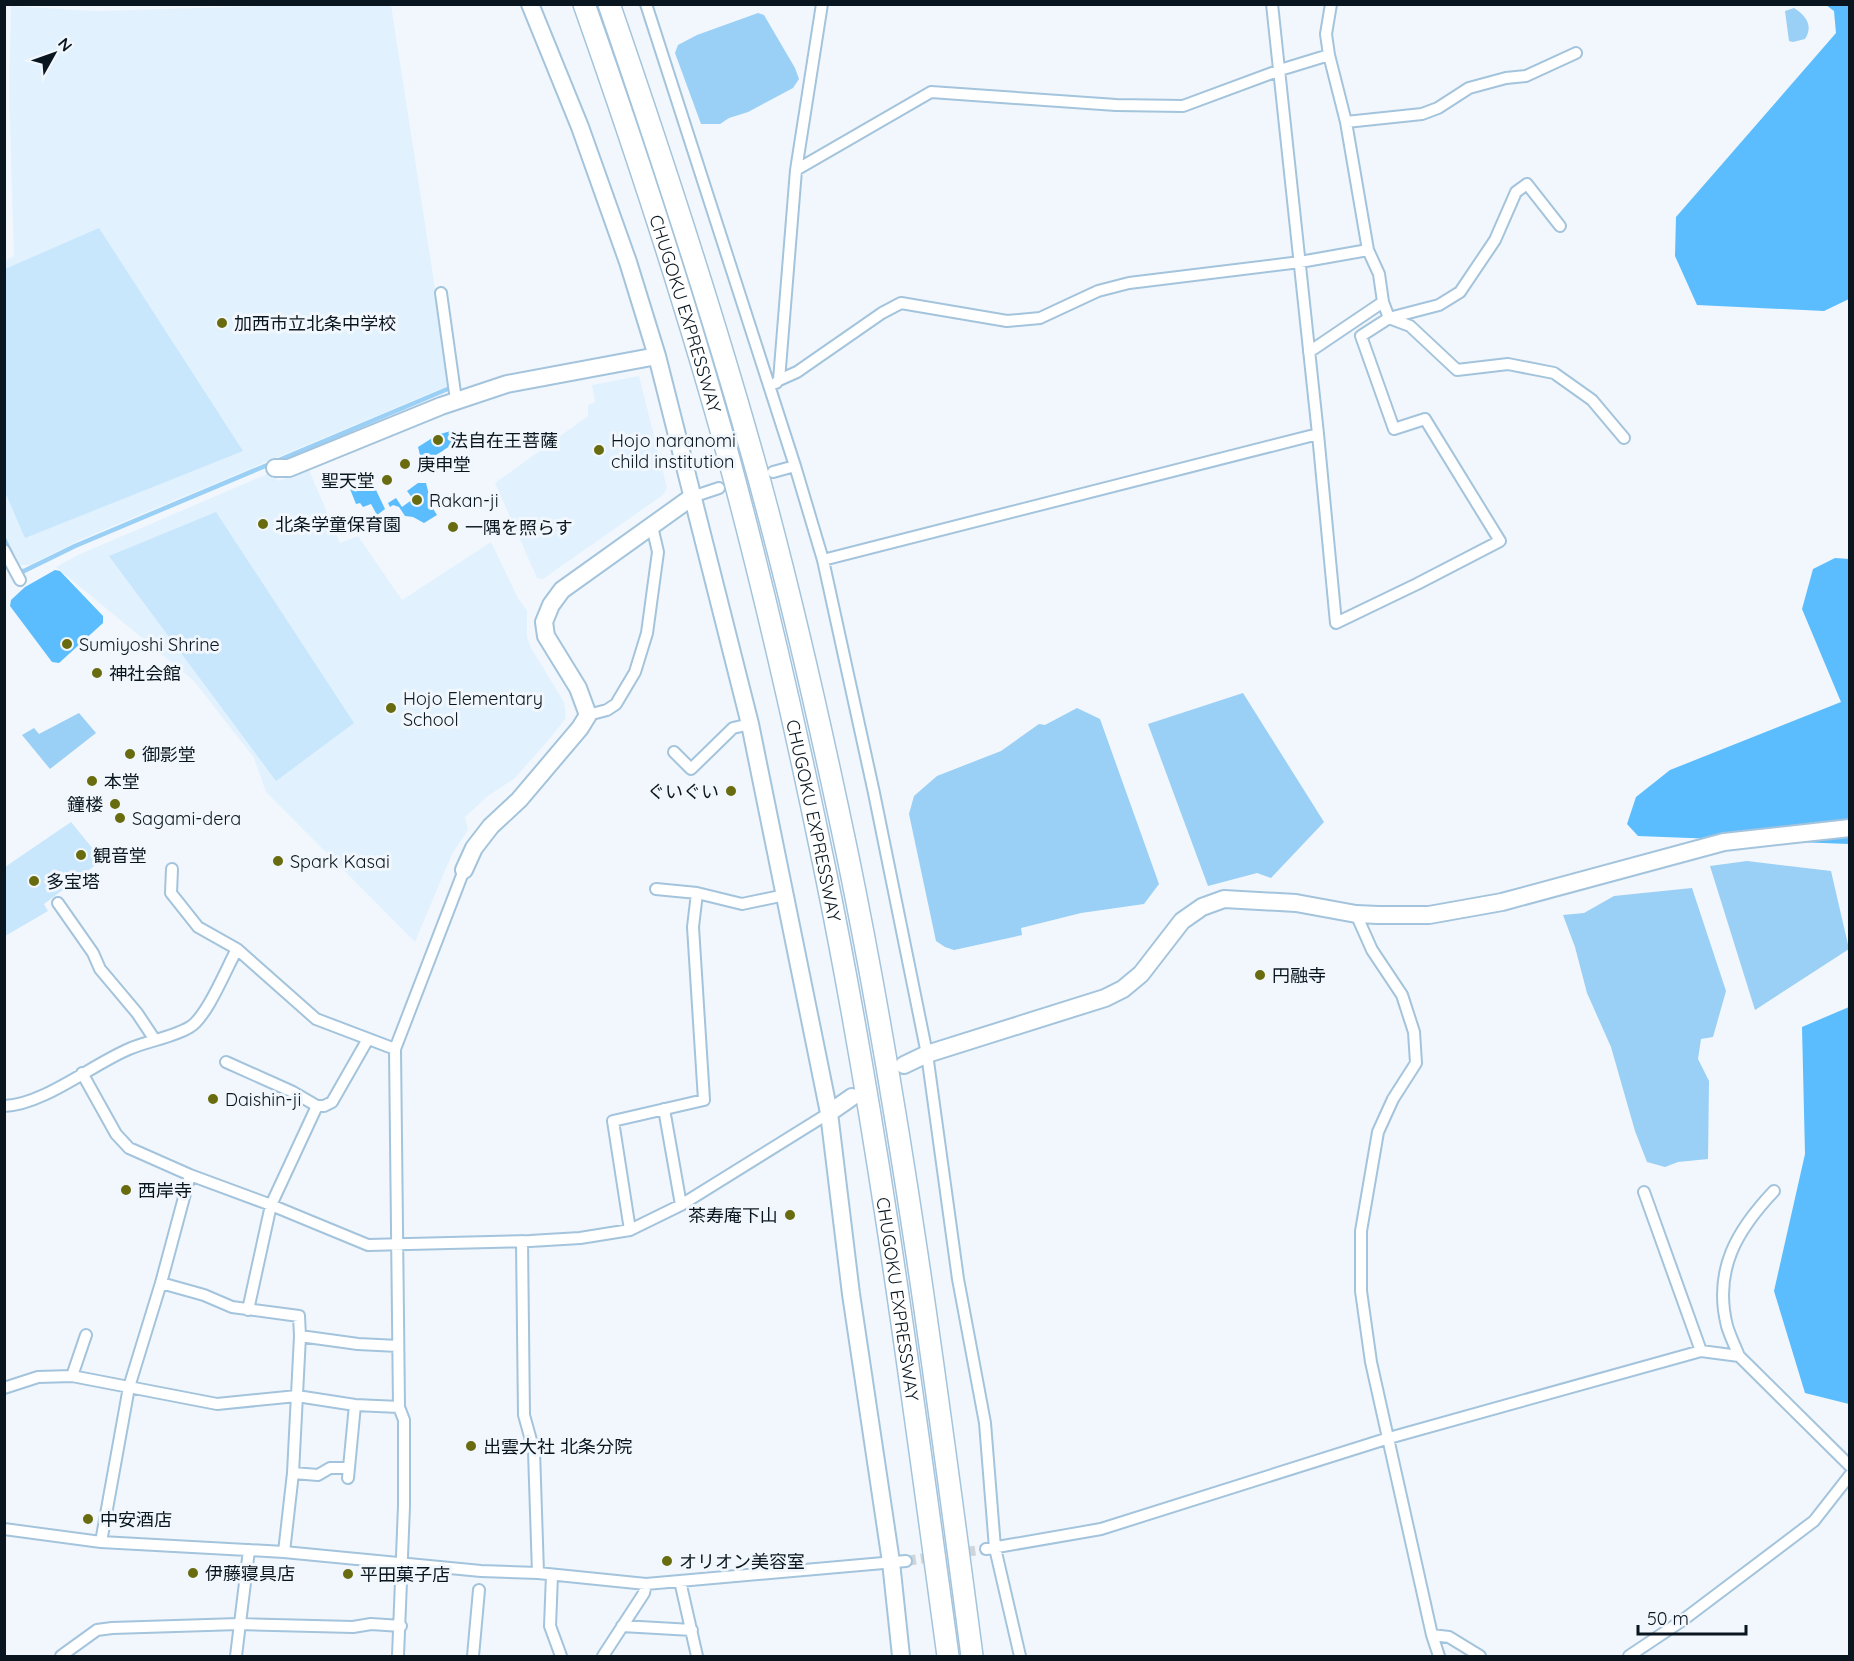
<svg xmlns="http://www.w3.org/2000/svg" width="1854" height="1661" font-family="Quicksand,'Noto Sans JP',sans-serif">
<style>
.built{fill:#e1f2fe}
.green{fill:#c8e6fc}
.forest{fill:#5bbdfd}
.water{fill:#9acff6}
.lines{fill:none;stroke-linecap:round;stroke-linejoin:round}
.stream{stroke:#9acff6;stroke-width:4.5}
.street-tunnel{stroke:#ced5db;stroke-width:10;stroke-dasharray:10 5;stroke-linecap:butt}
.street-casing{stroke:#a3c4dc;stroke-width:14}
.secondary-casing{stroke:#a3c4dc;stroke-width:20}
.highway-casing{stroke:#a3c4dc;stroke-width:24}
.street{stroke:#fff;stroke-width:10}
.secondary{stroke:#fff;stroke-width:16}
.highway{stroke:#fff;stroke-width:21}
.poi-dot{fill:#686c0e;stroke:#f1f7fc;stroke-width:2}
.labels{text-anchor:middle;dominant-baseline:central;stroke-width:6;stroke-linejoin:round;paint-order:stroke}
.street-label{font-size:18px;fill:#0a161f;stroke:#f1f7fc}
.poi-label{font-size:18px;fill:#0a161f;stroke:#f1f7fc;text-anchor:start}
</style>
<rect width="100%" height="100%" fill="#f1f7fc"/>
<path class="built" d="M294,5H391L450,385L82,539L30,565H20L17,562L4,537V261L14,256L9,91L11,6L97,11Z
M639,376L667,488L663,495L543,579L537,578L495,483L588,416V405L595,402L592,385Z
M309,470L340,543L358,536L402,600L491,542L518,598L527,611V637L531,648L564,702L566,718L551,737L515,778L488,796L465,817L468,830L452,854L415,942L266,792L254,758L194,681L56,567L78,555L272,472L278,481Z"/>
<path class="green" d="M99,228L243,451L25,538L5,492V269Z
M216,512L354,723L276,781L109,556Z
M71,822L102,860L44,904L48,911L5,936V867Z"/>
<path class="forest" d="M1826,5H1849V299L1824,311L1697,305L1675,256L1676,217L1836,33L1834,11Z
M454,430L456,437L455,443C442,450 437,458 421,459L418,447L437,435Z
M418,483H426L432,507L437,515L424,523L413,517L405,516L399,507L393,505L390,507L388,503L396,498L402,507L413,499L407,491Z
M357,486L376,490L385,509L377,515L371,504L363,507L360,503L356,504L350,489Z
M1835,558L1849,559V844L1638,836L1627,824L1636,797L1670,770L1841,702L1802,609L1813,569Z
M55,570L60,571L103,616V623L59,663L52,662L10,606L11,600L25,587Z
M1849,1007V1404L1805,1393L1774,1291L1805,1154L1802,1027Z"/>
<path class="water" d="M1794,8C1805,15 1814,25 1805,39L1793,42L1789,41L1785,11Z
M758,13L764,15L795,68L799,79L793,88L748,112L729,118L720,124H701L675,53L678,45L697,35Z
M1243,693L1324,822L1271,878L1257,873L1208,886L1148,724Z
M1077,708L1100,719L1159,884L1144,904L1081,913L1021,928L1022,935L954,950L945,947L936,941L909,814L914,796L937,776L1001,751L1039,724L1045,725Z
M79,713L96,733L50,769L22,735L34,728L39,734Z
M1747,861L1831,871L1849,949L1755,1010L1710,866Z
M1692,888L1726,991L1713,1037L1701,1039L1698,1059L1709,1081L1708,1159L1678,1162L1665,1167L1647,1162L1635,1131L1611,1047L1587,993L1575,947L1563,915L1584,913L1614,896Z"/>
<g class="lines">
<path class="stream" d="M4,539L11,553
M19,569L20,571H24L75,546L450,388"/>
<path class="street-tunnel" d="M906,1561L986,1549"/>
<defs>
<path id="street" d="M646,4L795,466L823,560L874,793L927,1054L958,1279L985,1423L995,1548L1020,1656
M1272,4L1318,434L1336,623L1417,584L1500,541L1425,419L1394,429L1361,336L1389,318L1439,305L1460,292L1495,240L1516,192L1527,184L1560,226
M1331,4L1326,34L1329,55L1346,122L1368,250L1379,274L1383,302L1389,318L1410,326L1457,370L1508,364L1554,373L1592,400L1624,438
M1346,122L1422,114L1438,108L1469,88L1506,78L1526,76L1576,53
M796,170L931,92L1116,105L1183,106L1280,70L1329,55
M441,293L456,400
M1309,352L1383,302
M779,380L797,372L882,313L901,303L1007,321L1040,318L1098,291L1129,283L1300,262L1368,250
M776,383L779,380L796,170L822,4
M773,472L795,466
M692,497L719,488
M4,550L20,580
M823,560L1318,434
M588,715L607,710L616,704L635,672L647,633L658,552L652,526
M674,752L691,769L733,728L750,724
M172,869L171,893L198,927L237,949
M656,889L697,893L742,904L785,895
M58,903L93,953L100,969L137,1013L155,1040
M1356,914L1372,950L1402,995L1414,1032L1416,1063L1393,1099L1378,1132L1361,1231V1291L1371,1362L1432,1635L1439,1656
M226,1062L293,1092L317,1106
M82,1073L116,1134L129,1148L190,1175L271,1205L368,1245L530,1241L580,1238L630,1230L681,1205L829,1113
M4,1106C43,1105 93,1064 129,1049C147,1041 174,1037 190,1027C207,1017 227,967 237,949L316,1019L395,1049
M664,1109L681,1205
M1644,1192L1701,1351
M630,1230L613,1121L704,1100L693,927L697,893
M522,1241L524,1415L534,1451L538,1573
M161,1283L204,1295L232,1307L299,1316L300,1336L293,1473L284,1552
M248,1310L271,1205L317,1106H324L332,1102L368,1039
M300,1336L358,1344L398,1346
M1739,1356C1735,1346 1730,1336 1727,1326C1713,1270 1737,1230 1774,1191
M72,1376L86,1335
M4,1388L38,1377L72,1376L217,1404L297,1396L355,1405L399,1407
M293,1473L318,1475L330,1468H349
M348,1478L355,1405
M4,1529L101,1542L284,1552L481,1571L538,1573L646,1584L906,1561
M101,1542L129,1387L161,1283L190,1175
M986,1549L1101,1529L1389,1438L1701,1351L1739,1356L1850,1466
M552,1575L550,1626L561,1656
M680,1581L697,1656
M622,1626L692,1630
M1432,1635L1449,1637L1480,1656
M61,1656L97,1630L112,1628L239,1624L353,1627L371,1624L401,1626
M236,1656L249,1550
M398,1656L404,1506V1420L399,1407L395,1049L464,870
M473,1656L479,1590
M603,1656L644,1593L646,1584
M1629,1656L1683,1620L1814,1521L1850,1475"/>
<path id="secondary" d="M530,4L580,127L628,262L657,356L750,724L829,1113L851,1294L891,1562L901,1656
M275,468H289L441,406L507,384L657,356
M464,870L474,848L491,826L519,800L580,728L588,715L578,688L546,636L544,622L551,605L562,590L692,497
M904,1065L927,1054L1105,998L1123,989L1141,974L1182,921L1202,907L1224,899L1296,903L1356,914L1378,915H1429L1502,902L1724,842L1850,828
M829,1113L852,1097"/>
<g id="highway">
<path id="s1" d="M584,4C637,154 687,306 729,459C765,593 796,729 824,865C878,1127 912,1392 948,1656"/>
<path d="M609,4C659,149 707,295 749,443C788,579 819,718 848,857C902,1121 937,1389 972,1656"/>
</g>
</defs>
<use href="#street" class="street-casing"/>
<use href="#secondary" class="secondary-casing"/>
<use href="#highway" class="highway-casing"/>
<use href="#street" class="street"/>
<use href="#secondary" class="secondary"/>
<use href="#highway" class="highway"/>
</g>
<g class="poi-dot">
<circle cx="222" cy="323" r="6"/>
<circle cx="438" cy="440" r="6"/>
<circle cx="599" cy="450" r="6"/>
<circle cx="405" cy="464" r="6"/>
<circle cx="387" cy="480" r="6"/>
<circle cx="417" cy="500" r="6"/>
<circle cx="263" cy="524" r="6"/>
<circle cx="453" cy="527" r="6"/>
<circle cx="67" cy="644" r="6"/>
<circle cx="97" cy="673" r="6"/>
<circle cx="391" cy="708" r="6"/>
<circle cx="130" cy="754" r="6"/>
<circle cx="92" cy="781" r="6"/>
<circle cx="731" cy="791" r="6"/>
<circle cx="115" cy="804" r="6"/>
<circle cx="120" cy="818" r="6"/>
<circle cx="81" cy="855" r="6"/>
<circle cx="278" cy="861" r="6"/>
<circle cx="34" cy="881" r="6"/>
<circle cx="1260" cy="975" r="6"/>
<circle cx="213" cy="1099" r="6"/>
<circle cx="126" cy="1190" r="6"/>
<circle cx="790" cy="1215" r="6"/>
<circle cx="471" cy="1446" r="6"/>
<circle cx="88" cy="1519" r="6"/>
<circle cx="667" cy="1561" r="6"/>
<circle cx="193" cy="1573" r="6"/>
<circle cx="348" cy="1574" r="6"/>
</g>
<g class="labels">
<g class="street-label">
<text stroke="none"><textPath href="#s1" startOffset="326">CHUGOKU EXPRESSWAY</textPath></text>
<text stroke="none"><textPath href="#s1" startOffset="849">CHUGOKU EXPRESSWAY</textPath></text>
<text stroke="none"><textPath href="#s1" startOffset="1335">CHUGOKU EXPRESSWAY</textPath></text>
</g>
<g class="poi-label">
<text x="234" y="323">加西市立北条中学校</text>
<text x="450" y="440">法自在王菩薩</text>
<text x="611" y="440">Hojo naranomi<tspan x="611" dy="21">child institution</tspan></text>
<text x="417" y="464">庚申堂</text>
<text x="375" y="480" text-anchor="end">聖天堂</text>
<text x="429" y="500">Rakan-ji</text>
<text x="275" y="524">北条学童保育園</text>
<text x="465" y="527">一隅を照らす</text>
<text x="79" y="644">Sumiyoshi Shrine</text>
<text x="109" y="673">神社会館</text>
<text x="403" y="698">Hojo Elementary<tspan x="403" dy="21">School</tspan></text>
<text x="142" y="754">御影堂</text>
<text x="104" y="781">本堂</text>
<text x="719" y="791" text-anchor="end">ぐいぐい</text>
<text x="103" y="804" text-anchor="end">鐘楼</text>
<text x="132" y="818">Sagami-dera</text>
<text x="93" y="855">観音堂</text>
<text x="290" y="861">Spark Kasai</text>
<text x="46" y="881">多宝塔</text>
<text x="1272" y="975">円融寺</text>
<text x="225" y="1099">Daishin-ji</text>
<text x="138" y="1190">西岸寺</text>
<text x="778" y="1215" text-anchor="end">茶寿庵下山</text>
<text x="483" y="1446">出雲大社 北条分院</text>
<text x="100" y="1519">中安酒店</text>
<text x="679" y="1561">オリオン美容室</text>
<text x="205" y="1573">伊藤寝具店</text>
<text x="360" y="1574">平田菓子店</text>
</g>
</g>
<rect width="1854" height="1661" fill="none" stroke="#0a161f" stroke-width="12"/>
<g transform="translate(54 54) rotate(50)" stroke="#f1f7fc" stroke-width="4.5" paint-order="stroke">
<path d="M0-4.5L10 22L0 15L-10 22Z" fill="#0a161f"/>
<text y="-9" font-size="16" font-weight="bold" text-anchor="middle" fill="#0a161f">N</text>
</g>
<path d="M1638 1625v9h108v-9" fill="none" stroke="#0a161f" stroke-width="3"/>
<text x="1647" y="1625" font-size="18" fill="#0a161f" stroke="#f1f7fc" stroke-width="4.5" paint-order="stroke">50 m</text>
</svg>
